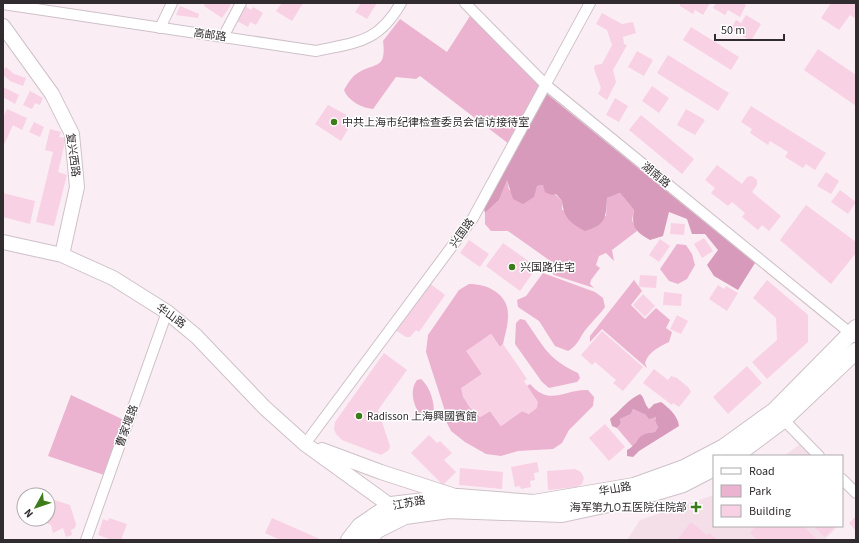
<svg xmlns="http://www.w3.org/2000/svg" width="859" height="543" font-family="'Source Sans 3','Noto Sans SC',sans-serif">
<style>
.built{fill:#f4dfe9}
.green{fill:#ebb3d0}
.forest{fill:#d79aba}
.building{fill:#f8d1e4}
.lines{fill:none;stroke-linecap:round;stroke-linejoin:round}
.street-casing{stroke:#cec1c7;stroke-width:12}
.secondary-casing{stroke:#cec1c7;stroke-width:16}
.primary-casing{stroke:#cec1c7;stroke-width:18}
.street{stroke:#fff;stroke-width:10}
.secondary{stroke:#fff;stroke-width:14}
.primary{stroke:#fff;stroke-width:16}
.poi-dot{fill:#3d7c1a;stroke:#fff;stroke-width:1.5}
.labels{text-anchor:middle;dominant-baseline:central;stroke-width:3;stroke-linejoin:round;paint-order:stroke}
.street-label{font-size:11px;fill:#312c2f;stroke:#fff}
.poi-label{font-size:11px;fill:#312c2f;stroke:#fff;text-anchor:start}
</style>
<rect width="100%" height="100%" fill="#fbedf4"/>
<path class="built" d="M800,444L812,456H784Z
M714,495V526H838L824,540H627L640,520Z"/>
<path class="green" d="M470,16L541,86L509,144L420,76L416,79L396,77L373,109C362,108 348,101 344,90C347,85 351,78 355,75C373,61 387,72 383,41L400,19L447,52Z
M507,179L509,190L543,185L555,194L562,201V210L606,216L607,198L620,193L634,210L632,220L637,231L612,250L614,261L606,253L599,256L596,265L600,268L591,280L590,284L594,288L554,275L547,268L549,260L508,231H491L485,224V213L499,200Z
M677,244L686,245L692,254L695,265L687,279L678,284L669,281L660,269Z
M543,273L595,292L603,298L605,307C598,317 588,325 582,335C578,342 575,347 568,351L555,346L539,321L518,307L517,300L526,296Z
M634,280L642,291L631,305L645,319L656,308L670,320L666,328L672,332L669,342C659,347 649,351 645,363L647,368L602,329L590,342V336Z
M469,284C488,284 509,294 508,316C508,325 505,335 503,344L500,347L491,334L467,351L482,374L462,388C464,401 470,409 480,417L490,411L501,426L522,411L529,414L527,386L530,384C550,407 564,389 588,390L594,397L593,406L569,430L562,443L553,449L518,451L501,456L486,454L465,442L451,431L445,419L444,408L426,352L428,335L459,290Z
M520,319L525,320C544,346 546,358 578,373L580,378L577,382L549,388L542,382L515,344L516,323Z
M421,379C430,387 436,404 433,417L428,420C414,414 408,391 417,380Z
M71,395L124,420L104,475L48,456Z
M633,409L646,415L656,416L655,421L658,427L655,432C644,433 638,437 633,447L617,428L621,423L620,419L631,414Z"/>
<path class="forest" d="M547,94L755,263L738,290L714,276L707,265L718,250L705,234H692L687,219L669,212L663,236L650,240C635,231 631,227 634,210L620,193L607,198C606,219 605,225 585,231C571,224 563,217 562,201L556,194L552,195L545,192L543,185L537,186L534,197L523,204L513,199L507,180L499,200L485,213L484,209Z
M640,394C645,398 644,404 649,409L654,404L661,402C669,408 678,416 679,426L639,451L633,457L627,456V450C641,443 633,434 655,432L658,427L655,421L656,417L649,419L646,415L633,409L631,414L620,419L621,423L617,428L612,426L610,419C621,410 627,400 640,394Z"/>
<path class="building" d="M205,3H228L231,5L222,18L204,6Z
M282,3H303L292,21L276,11Z
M361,3H377L367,19L355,12Z
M680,3H710L703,15L695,10L693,14L680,6Z
M716,3H742L746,5L740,17L728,10L725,15L713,8Z
M831,3H856V19L850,15L839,30L821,18Z
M180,6L199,14L198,18L176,15Z
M245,6L251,10L253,7L263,13L256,25L250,22L248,27L237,21Z
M602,13L622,24L633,22L636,33L623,37L624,44L627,45L613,70L616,82L607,100L598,94L601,88L594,69L595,65L602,64L612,45L607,30L596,24Z
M746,15L761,24L751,41L731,29L736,20L741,23Z
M691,27L739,57L731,70L683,40Z
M818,49L856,75V106L804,70Z
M637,51L653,60L644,76L628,67Z
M668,55L729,93L718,111L657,73Z
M6,67L14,74L26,78L23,86L10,81L3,75V71Z
M652,86L669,98L659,113L642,101Z
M3,87L19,95L15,104L3,97Z
M30,91L43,98L40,105L35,103L32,109L23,105Z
M615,98L628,106L619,122L606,115Z
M328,105L354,119L341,141L315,124Z
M751,106L826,153L815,170L806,164L803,168L785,157L788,152L770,141L768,145L750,133L752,129L741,122Z
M7,109L27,118L22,130L13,125L3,147V118Z
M686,109L705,120L695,135L677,125Z
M641,115L694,159L682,174L629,130Z
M34,122L44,127L40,137L29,132Z
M50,129L61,132L59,137L66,138L58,172L67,175L54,226L36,222L53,152L45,150Z
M717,165L742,184L747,177L752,176L757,180V185L752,192L781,216L769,231L762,225L758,230L742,217L745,213L732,202L728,206L711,193L715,188L705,180Z
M826,172L839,181L831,194L817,186Z
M840,190L856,202L848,214L831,202Z
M3,193L35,201L30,224L3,217Z
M806,205L856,242V253L831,284L780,240Z
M671,223L685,224L684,235L670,234Z
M704,238L713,251L702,258L694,244Z
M660,239L670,246L659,262L649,255Z
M469,240L489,254L480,267L460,253Z
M503,243L537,267L520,291L486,266Z
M640,275L657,276L656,288L639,287Z
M767,280L808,315V342L767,379L752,362L777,340L776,318L753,298Z
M428,282L445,295L419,332L416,330L410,337H406L395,330Z
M718,285L724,289L726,286L738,293L727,311L709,299Z
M664,292L682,294L681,306L663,305Z
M643,294L655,306L645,317L633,305Z
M677,315L688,321L681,334L670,329Z
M602,331L643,367L623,391L613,383L616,380L595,362L592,365L581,355Z
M491,334L500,347L503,344L527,379L524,381L538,402L537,408L529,414L522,411L501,426L490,411L480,417L473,411L463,397L461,388L482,374L466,351Z
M384,353L407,370L378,410L390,446L389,450L381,455L342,440L336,434L334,429L335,422Z
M747,366L762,383L728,414L713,397Z
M654,369L668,380L671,376L677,378L688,387L691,392L679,407L673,403L672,405L643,383Z
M605,424L625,447L609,461L589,438Z
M429,435L437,443L440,441L452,453L444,460L456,472L443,485L411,453Z
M537,462L539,472L534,473L535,480L530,481L531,487L521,489L520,486L515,487L511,467Z
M460,468L503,472L502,489L459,485Z
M575,469L581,472L584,478L582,484L577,487L548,490L547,471Z
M48,498L70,505L76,524L75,528L71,530L72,535L66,537L63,528L53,533L51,525L42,521L34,525L33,519H48Z
M24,503V518H19V511H22L21,505Z
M856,516V531L849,523Z
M109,518L127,524L121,540H112L98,535L103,519L108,521Z
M272,518L322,540H280L265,533Z
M691,522L707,535L709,533L718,540H677Z
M756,526H804L817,540H758L750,533Z
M817,526H836L825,537L815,528Z"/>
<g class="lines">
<defs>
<path id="street" d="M465,3L546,85L855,337
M3,4L316,51C357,42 378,43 401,3
M160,28L172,3
M223,37L241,3
M780,416L819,456
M305,444L473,218L590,3
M842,479L856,493
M86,540L167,312"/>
<path id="secondary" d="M3,26L52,94L72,134L77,187L62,255
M3,242L62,255L113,278L167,312L196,336L265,408L305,444L399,512
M322,450L381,472L458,497"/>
<path id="primary" d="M735,456L783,420L856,351
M349,540L360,526L391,505L458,497L534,503L634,486L684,468L724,447L774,411L856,328
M368,540L377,530L405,516L449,510L562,514L636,498L683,484L714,468"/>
</defs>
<use href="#street" class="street-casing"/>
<use href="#secondary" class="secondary-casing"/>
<use href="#primary" class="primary-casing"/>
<use href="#street" class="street"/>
<use href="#secondary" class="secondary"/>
<use href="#primary" class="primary"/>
</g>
<g class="poi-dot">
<circle cx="334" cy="122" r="4"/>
<circle cx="512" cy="267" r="4"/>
<circle cx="359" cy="416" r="4"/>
<path d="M694 501h4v4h4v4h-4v4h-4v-4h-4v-4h4z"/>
</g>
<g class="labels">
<g class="street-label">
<text transform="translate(210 35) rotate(8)">高邮路</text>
<text transform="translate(73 155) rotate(82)">复兴西路</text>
<text transform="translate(656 175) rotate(39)">湖南路</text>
<text transform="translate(462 233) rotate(-54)">兴国路</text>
<text transform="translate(171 316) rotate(36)">华山路</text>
<text transform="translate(127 426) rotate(-70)">曹家堰路</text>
<text transform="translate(615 489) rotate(-10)">华山路</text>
<text transform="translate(409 503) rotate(-11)">江苏路</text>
</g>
<g class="poi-label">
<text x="342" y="122">中共上海市纪律检查委员会信访接待室</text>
<text x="520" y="267">兴国路住宅</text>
<text x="367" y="416">Radisson 上海興國賓館</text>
<text x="687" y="507" text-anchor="end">海军第九O五医院住院部</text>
</g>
</g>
<rect width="859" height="543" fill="none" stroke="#312c2f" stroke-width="8"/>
<rect x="713" y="455" width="130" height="72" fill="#ffffff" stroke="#adabac"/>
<rect x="721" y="468" width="20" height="6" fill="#ffffff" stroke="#adabac"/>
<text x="749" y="475" font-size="12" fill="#312c2f">Road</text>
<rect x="721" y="485" width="20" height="12" fill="#ebb3d0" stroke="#adabac"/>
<text x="749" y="495" font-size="12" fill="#312c2f">Park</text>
<rect x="721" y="505" width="20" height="12" fill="#f8d1e4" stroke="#adabac"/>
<text x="749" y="515" font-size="12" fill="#312c2f">Building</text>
<g transform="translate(36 507) rotate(230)"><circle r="19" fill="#ffffff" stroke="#adabac"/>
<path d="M0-3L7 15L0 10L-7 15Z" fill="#3d7c1a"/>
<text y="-6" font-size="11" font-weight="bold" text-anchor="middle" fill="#312c2f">N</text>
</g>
<path d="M715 34v6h69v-6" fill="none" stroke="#312c2f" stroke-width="2"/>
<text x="721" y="34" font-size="12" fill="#312c2f" stroke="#ffffff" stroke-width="3" paint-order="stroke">50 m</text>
</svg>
